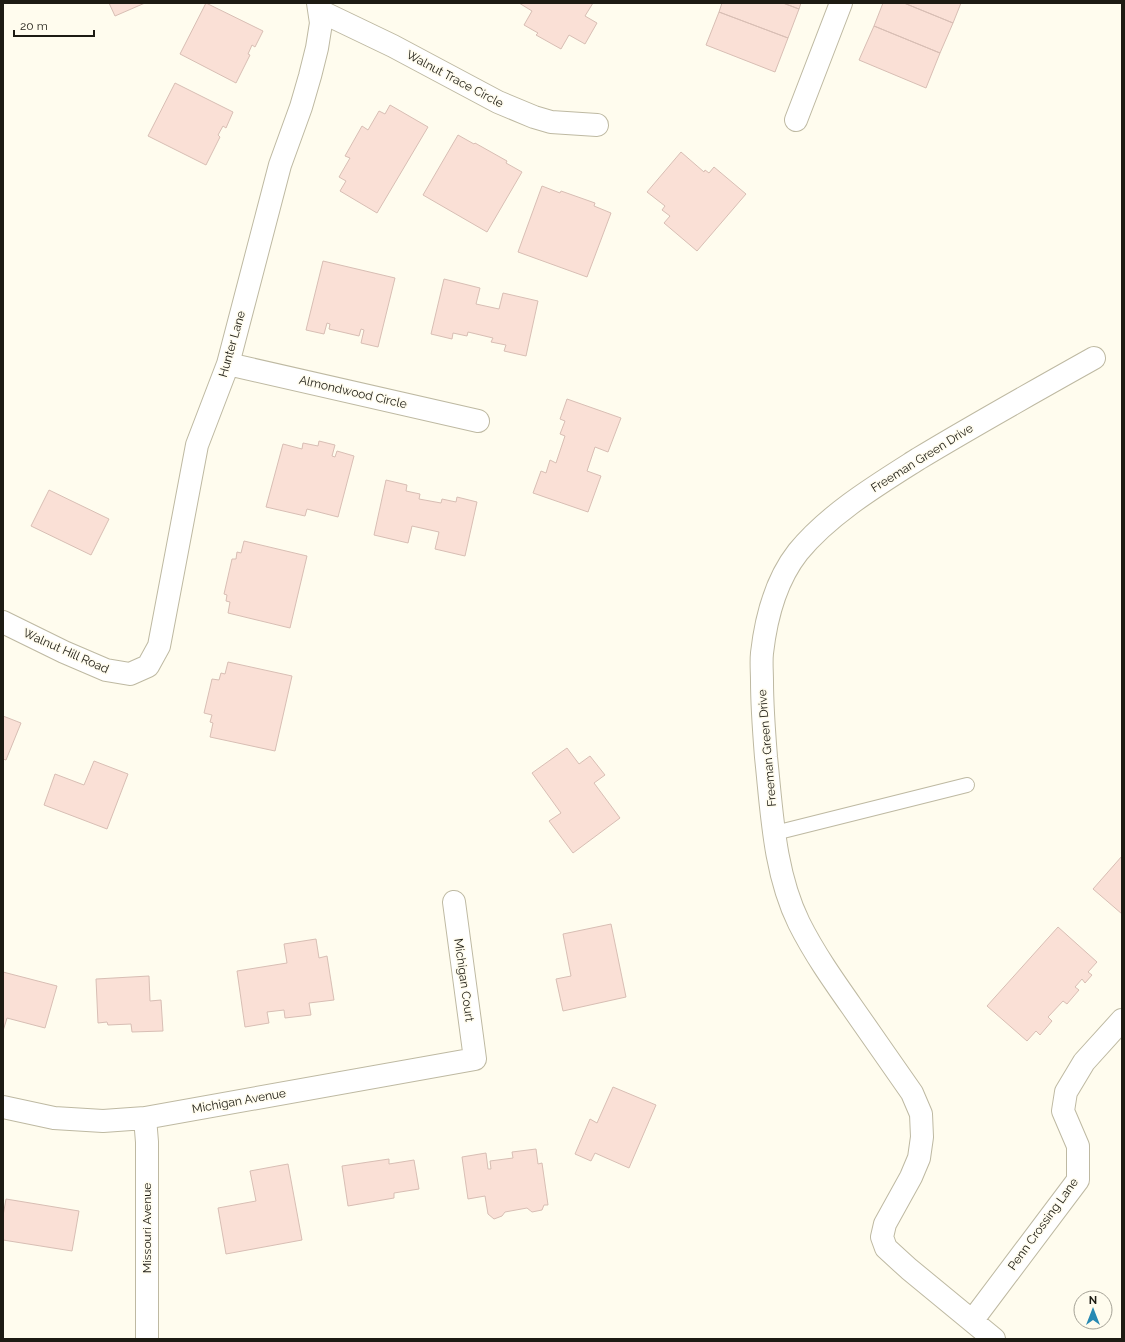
<svg xmlns="http://www.w3.org/2000/svg" width="1125" height="1342" font-family="Raleway,sans-serif">
<style>
.building{fill:#fae0d6;stroke:#d8beb4}
.lines{fill:none;stroke-linecap:round;stroke-linejoin:round}
.lane-casing{stroke:#beb9a2;stroke-width:16}
.street-casing{stroke:#beb9a2;stroke-width:24}
.lane{stroke:#fff;stroke-width:14}
.street{stroke:#fff;stroke-width:22}
.labels{text-anchor:middle;dominant-baseline:central;stroke-width:3;stroke-linejoin:round;paint-order:stroke}
.street-label{font-size:12px;fill:#1d1b13;stroke:#fffcee}
</style>
<rect width="100%" height="100%" fill="#fffcee"/>
<path class="building" d="M109,3H145L115,16Z
M206,3L263,31L255,47L252,45L248,54L250,55L236,83L180,54Z
M519,3H593L585,16L597,23L585,44L569,35L561,49L536,35L538,33L524,25L532,11Z
M722,3H783L799,9L788,38L719,12Z
M783,3H801L799,9Z
M883,3H904L953,23L940,53L874,26Z
M904,3H961L953,23Z
M719,12L788,38L775,72L706,45Z
M874,26L940,53L926,88L859,60Z
M175,83L233,112L226,128L223,126L218,135L220,137L206,165L148,136Z
M390,105L428,127L377,213L340,191L346,181L339,177L350,158L345,156L362,126L368,130L379,111L385,114Z
M458,135L474,144L475,143L507,161L506,163L522,172L487,232L423,195Z
M681,152L704,172L705,170L709,173L714,167L746,194L697,251L664,223L670,216L662,210L665,206L647,192Z
M542,186L560,193L561,191L595,203L594,206L611,213L587,277L518,252Z
M323,261L395,278L378,347L361,343L364,330L361,329L359,336L329,329L330,324L327,323L324,334L306,330Z
M444,279L480,288L476,304L499,309L503,293L538,301L526,356L504,351L506,345L491,342L493,338L468,332L467,336L453,333L452,339L431,334Z
M567,399L621,418L608,452L595,447L587,471L601,476L588,512L533,493L541,471L546,473L550,460L556,463L565,436L560,434L565,421L560,419Z
M319,441L335,445L332,456L335,457L337,451L354,456L338,517L307,509L305,516L266,507L283,444L302,449L303,443L318,446Z
M386,480L407,485L406,491L420,494L419,499L441,503L442,499L456,502L457,497L477,502L465,556L435,549L439,532L412,526L408,543L374,535Z
M49,490L109,519L91,555L31,526Z
M244,541L307,556L290,628L228,613L230,602L226,601L227,595L224,594L232,559H236L237,552L241,553Z
M228,662L292,676L275,751L210,737L213,723L210,722L212,715L204,713L212,679L219,680L221,673L225,674Z
M3,716L21,723L6,760L3,759Z
M567,748L579,764L590,756L605,775L594,783L620,818L573,853L549,821L561,813L532,773Z
M94,761L128,774L107,829L44,805L55,774L84,785Z
M1122,856V914L1093,889Z
M611,924L626,997L563,1011L556,979L571,976L563,934Z
M1058,927L1097,962L1088,972L1092,975L1085,983L1082,979L1075,987L1079,990L1067,1004L1063,1001L1048,1017L1052,1021L1040,1035L1036,1031L1027,1041L987,1006Z
M316,939L319,958L327,956L334,1000L309,1003L311,1015L285,1018L284,1010L267,1012L269,1023L245,1027L237,971L287,963L284,944Z
M3,972L57,986L45,1028L7,1018L3,1031Z
M149,976L150,1001L161,1000L163,1031L132,1032L131,1024L108,1025L107,1022L98,1023L96,979Z
M613,1087L656,1105L629,1168L595,1153L591,1161L575,1154L590,1119L597,1123Z
M536,1149L538,1164L542,1163L548,1205H544L542,1210L532,1212L527,1208L505,1212L502,1216L494,1219L488,1214L485,1196L468,1199L462,1157L486,1153L488,1169H491L490,1161L513,1158L512,1152Z
M389,1159V1164L414,1160L419,1189L394,1193V1198L348,1206L342,1166Z
M288,1164L302,1240L226,1254L218,1208L256,1201L250,1171Z
M6,1199L79,1211L72,1251L3,1240V1216Z"/>
<g class="lines">
<defs>
<path id="lane" d="M775,833L967,785"/>
<path id="street" d="M320,11L393,46L498,102L534,117L551,122L597,125
M796,120L841,3
M228,364L478,421
M3,622L64,652L106,670L130,674L148,666L159,646L197,445L228,364L280,165L301,107L310,76L317,48L321,23L318,3
M3,1107L54,1118L103,1121L145,1118L475,1059L454,902
M145,1118L147,1142V1339
M972,1321L1078,1180V1146L1063,1111L1066,1092L1084,1062L1122,1020
M994,1339L909,1269L886,1248L882,1237L885,1224L911,1177L919,1158L922,1137L921,1114L912,1093C892,1064 872,1036 852,1007C833,980 814,953 799,923C774,872 772,813 766,757C764,732 762,707 762,681C762,672 761,662 762,653C766,618 776,580 798,552C829,514 877,485 918,459C976,424 1035,391 1094,358"/>
</defs>
<use href="#lane" class="lane-casing"/>
<use href="#street" class="street-casing"/>
<use href="#lane" class="lane"/>
<use href="#street" class="street"/>
</g>
<g class="labels">
<g class="street-label">
<text transform="translate(455 79) rotate(28)">Walnut Trace Circle</text>
<text transform="translate(232 344) rotate(-74)">Hunter Lane</text>
<text transform="translate(353 392) rotate(13)">Almondwood Circle</text>
<text transform="translate(922 458) rotate(-32)">Freeman Green Drive</text>
<text transform="translate(66 651) rotate(24)">Walnut Hill Road</text>
<text transform="translate(767 748) rotate(-95)">Freeman Green Drive</text>
<text transform="translate(464 980) rotate(82)">Michigan Court</text>
<text transform="translate(239 1101) rotate(-10)">Michigan Avenue</text>
<text transform="translate(1043 1224) rotate(-54)">Penn Crossing Lane</text>
<text transform="translate(147 1228) rotate(-90)">Missouri Avenue</text>
</g>
</g>
<rect width="1125" height="1342" fill="none" stroke="#1d1b13" stroke-width="8"/>
<g transform="translate(1093 1310)"><circle r="19" fill="#fffcee" stroke="#a5a296"/>
<path d="M0-3L7 15L0 10L-7 15Z" fill="#2789b3"/>
<text y="-6" font-size="11" font-weight="bold" text-anchor="middle" fill="#1d1b13">N</text>
</g>
<path d="M14 30v6h80v-6" fill="none" stroke="#1d1b13" stroke-width="2"/>
<text x="20" y="30" font-size="12" fill="#1d1b13" stroke="#fffcee" stroke-width="3" paint-order="stroke">20 m</text>
</svg>
